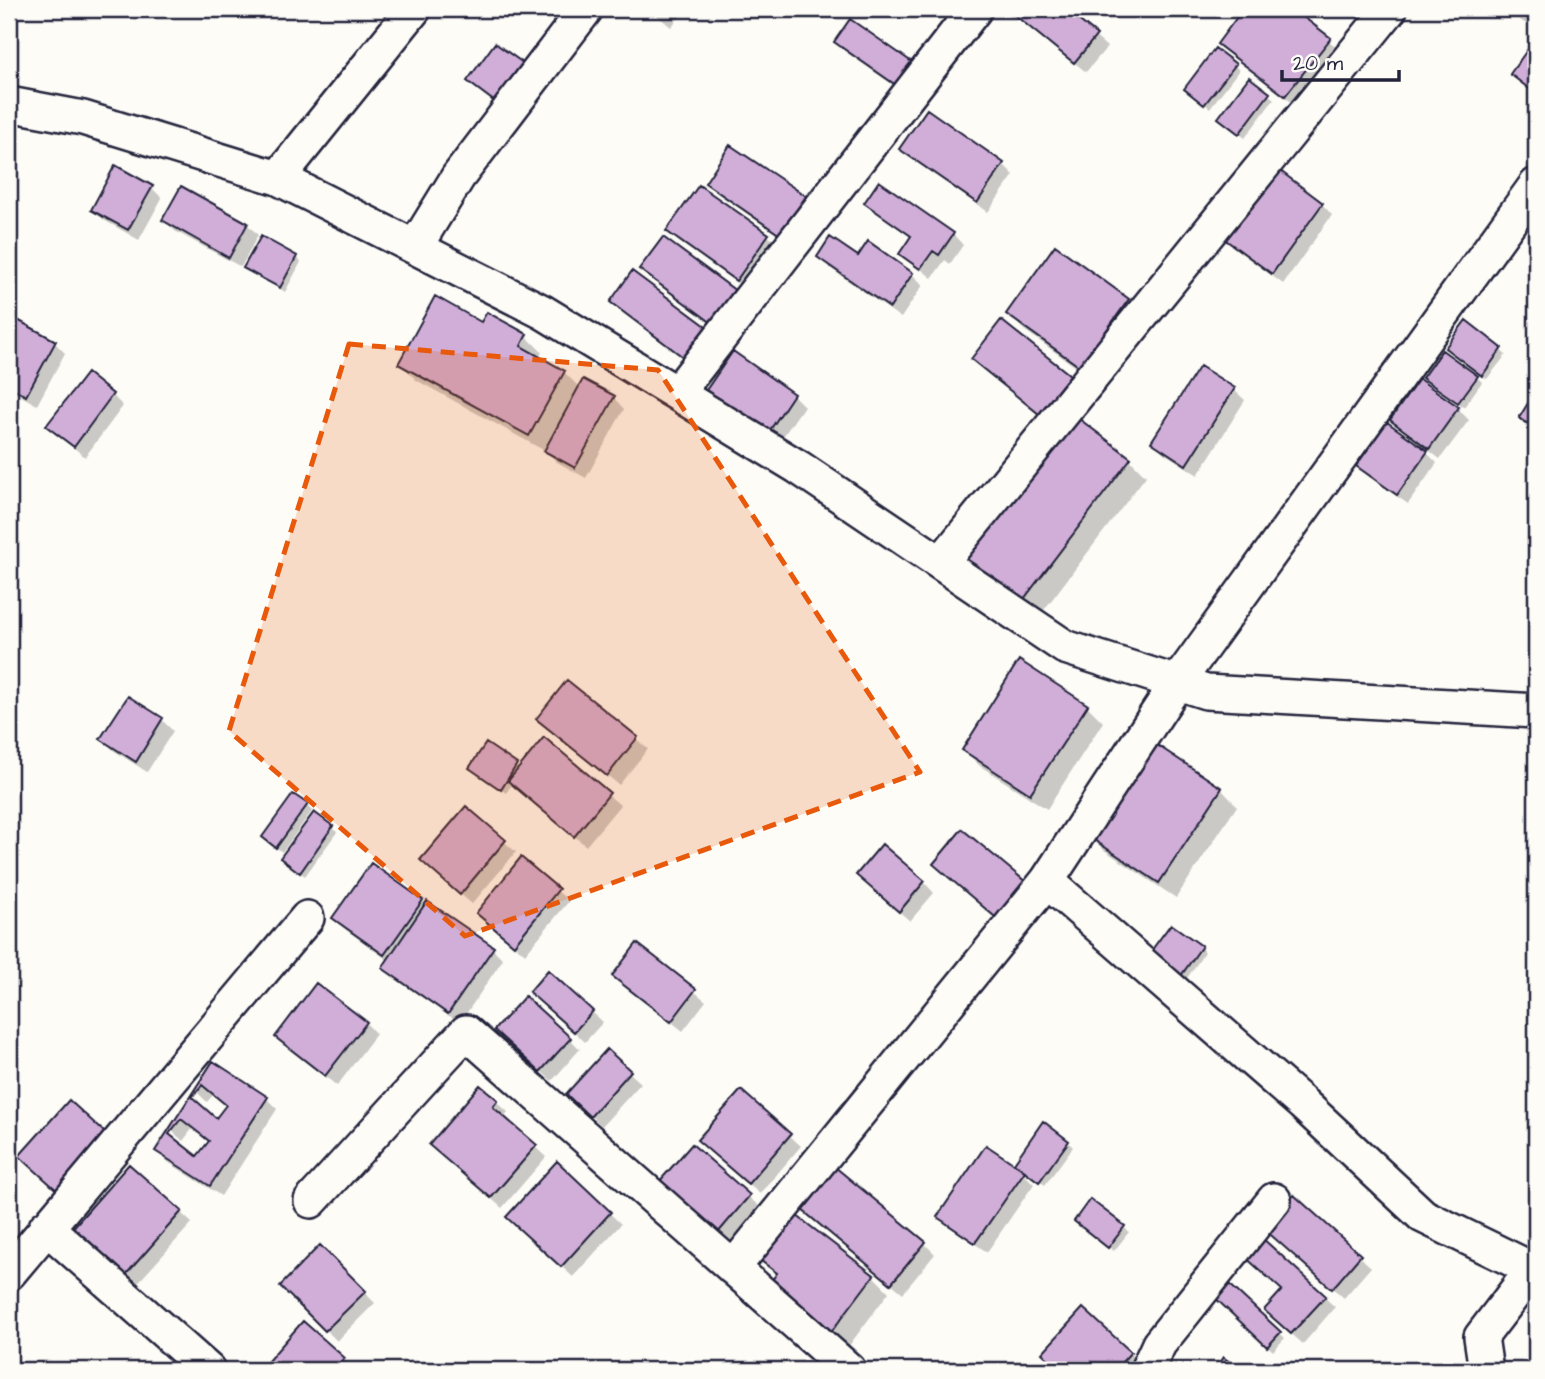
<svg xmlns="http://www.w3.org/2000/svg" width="1545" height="1379" font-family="'Architects Daughter',sans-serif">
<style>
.shadow{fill:#0003}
.building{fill:#d0aed8;stroke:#22223b;stroke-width:2;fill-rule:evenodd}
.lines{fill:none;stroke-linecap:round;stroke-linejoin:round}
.minor-casing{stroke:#22223b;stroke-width:38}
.minor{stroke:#fdfcf7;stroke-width:33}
.marked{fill:#e8590c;fill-opacity:0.2;stroke:#e8590c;stroke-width:5;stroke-dasharray:14 9;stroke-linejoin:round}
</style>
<rect width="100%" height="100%" fill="#fdfcf7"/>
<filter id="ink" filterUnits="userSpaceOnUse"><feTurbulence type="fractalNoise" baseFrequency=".0143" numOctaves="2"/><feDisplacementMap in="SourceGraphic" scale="14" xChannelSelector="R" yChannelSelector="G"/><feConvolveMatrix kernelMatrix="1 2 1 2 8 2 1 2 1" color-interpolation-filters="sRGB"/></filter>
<g filter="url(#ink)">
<path class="shadow" d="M649,9H686L671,27Z
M1008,9H1063L1107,47L1086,72Z
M1246,9H1290L1340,50L1296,106L1219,44Z
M1504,9H1536V10L1526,24Z
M850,21L914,99L847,53L836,42Z
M1536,42V95L1512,74Z
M1234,65L1239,70L1210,108L1191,93Z
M1249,79L1274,99L1245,138L1225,122Z
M731,147L805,198L816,208L792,244L718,194L707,183Z
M902,149L1003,164L1014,175L988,212L912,159Z
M151,187L162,198L139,240L104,220L93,210Z
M700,187L768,236L779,246L748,290L679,242L668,231Z
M866,202L953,234L963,245L950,264L945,260L932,278L902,254L912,238L877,213Z
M1322,204L1332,215L1283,284L1236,249L1226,238Z
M164,220L247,224L258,235L241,267L175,231Z
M664,239L724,332L652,280L642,269Z
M869,244L912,274L923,285L901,318L830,268L819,257L858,259Z
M296,257L301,262L285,292L246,267Z
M632,274L699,369L623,312L612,302Z
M1128,300L1144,316L1097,382L1024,330L1008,314Z
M9,309L17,318L15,321L55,343L65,353L37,405L9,389Z
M1001,322L1080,387L1050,424L973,359Z
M1466,323L1506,355L1487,379L1452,353Z
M482,324L526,336L542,352L539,358L564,372L580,388L614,398L624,409L586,478L557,462L547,452L416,380L400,363Z
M1200,368L1234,390L1245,400L1198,475L1164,453L1153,442Z
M1477,377L1482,382L1464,407L1430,382Z
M1420,382L1458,409L1469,420L1440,459L1423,446L1422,448L1437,463L1408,504L1369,477L1359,466L1418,447L1420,444L1392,420Z
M1536,393V432L1521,418Z
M112,395L123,406L85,457L48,426Z
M793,395L804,406L773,451L702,399Z
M1075,417L1130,460L1146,476L1031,627L976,585Z
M567,683L648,749L619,785L539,719Z
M128,698L162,720L173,731L147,772L113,750L103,739Z
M1087,706L1103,722L1047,809L980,766L964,750Z
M544,739L620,805L586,846L513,783L506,793L476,773L487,745L520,769Z
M1221,789L1237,806L1176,898L1104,850L1088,833Z
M307,806L312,811L282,852L269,842Z
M466,808L516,852L472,904L433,871Z
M314,814L337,832L305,876L287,863Z
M521,860L569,901L525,954L489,923Z
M924,882L934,893L910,921L869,886Z
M9,895L16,903L9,914Z
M422,901L492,948L503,959L460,1023L395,979L385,968L389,961L345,929L334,918Z
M637,945L706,1001L683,1031L614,976Z
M1200,947L1205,952L1185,981L1155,960Z
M543,1002L592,1012L603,1022L585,1042Z
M366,1023L376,1034L337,1086L277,1037Z
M570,1039L580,1049L552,1081L507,1041Z
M607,1052L641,1083L602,1126L579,1105Z
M213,1064L266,1098L277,1109L221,1196L168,1162L158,1151L197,1159L210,1142L193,1128L183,1141L171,1130L191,1099L216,1120L228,1106L214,1094L207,1102L196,1091Z
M480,1087L508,1112L503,1118L546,1157L502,1208L442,1155Z
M741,1092L801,1146L760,1194L710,1151Z
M1068,1142L1073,1147L1045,1185L1023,1169Z
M692,1147L760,1207L729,1244L660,1183Z
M557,1164L621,1224L573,1277L519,1228Z
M129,1166L192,1223L134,1287L83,1241Z
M1023,1173L1034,1184L987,1252L950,1227L939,1217Z
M1294,1198L1371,1267L1344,1298L1277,1239Z
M808,1215L925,1244L935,1254L903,1293Z
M1081,1226L1124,1227L1129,1232L1114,1251Z
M320,1248L375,1303L337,1341L282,1286Z
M755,1255L873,1276L889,1292L848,1347L787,1300L777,1276Z
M1227,1284L1285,1338L1273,1351L1215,1296Z
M1284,1291L1324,1297L1335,1307L1303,1344L1277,1321Z
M1083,1311L1141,1364L1135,1370H1062L1044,1353Z
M303,1324L344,1359L355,1370H263Z
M1026,1362L1035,1370H1018Z"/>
<path class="building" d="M1007,9H1065L1097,35L1074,63Z
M1243,9H1293L1331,38L1285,96L1217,44Z
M850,19L919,67L903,90L834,42Z
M1535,39H1536V94L1510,74Z
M495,43L523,63L495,102L467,81Z
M1215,48L1236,64L1204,105L1184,89Z
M1249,77L1270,93L1239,134L1218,118Z
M927,109L1004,163L977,203L899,149Z
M730,145L806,196L780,235L705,183Z
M115,165L153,186L128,230L91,210Z
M1275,167L1323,203L1272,274L1223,238Z
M879,181L954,233L939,255L933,251L920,269L899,254L911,236L864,203Z
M699,185L769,234L736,281L666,231Z
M181,186L248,223L229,258L162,220Z
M261,236L297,256L280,288L243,268Z
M663,237L736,291L712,323L639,269Z
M830,237L858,256L868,241L913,273L890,308L817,257Z
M1055,245L1129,299L1080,367L1006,314Z
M632,271L710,329L687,360L610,302Z
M435,296L481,322L487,312L527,334L521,346L565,371L529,436L398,364Z
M14,318L56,341L26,396L9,386V328Z
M1001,320L1070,375L1039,414L971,359Z
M1466,320L1502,348L1482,376L1445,348Z
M1442,350L1478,376L1458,403L1422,378Z
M733,351L794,394L762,442L700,399Z
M1200,366L1235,388L1186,465L1151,442Z
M87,373L113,394L74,447L46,426Z
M583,379L615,396L575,468L544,451Z
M1419,379L1459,407L1429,449L1390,420Z
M1536,390V429L1519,418Z
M1074,415L1131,458L1014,612L958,569Z
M1387,422L1428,451L1397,495L1356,466Z
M1019,660L1088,705L1030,794L962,750Z
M567,680L638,737L607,776L536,719Z
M128,696L163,718L136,762L100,739Z
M544,737L610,793L574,837L508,781Z
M1148,739L1222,788L1159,883L1085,834Z
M486,743L517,764L501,790L469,768Z
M293,794L308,804L276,848L262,837Z
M466,806L506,840L460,895L420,860Z
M314,812L333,826L300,873L280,858Z
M962,829L1038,892L1008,928L933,864Z
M882,844L925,881L899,912L856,875Z
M521,857L559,889L514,945L476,913Z
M371,863L423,900L384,955L332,918Z
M427,901L494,947L448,1014L382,968Z
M1171,924L1202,946L1180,977L1148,955Z
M637,943L696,989L671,1022L612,976Z
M548,970L593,1011L574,1032L529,992Z
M316,983L367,1022L325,1076L275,1037Z
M525,996L571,1038L540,1072L494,1030Z
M607,1049L631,1071L590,1117L566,1094Z
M213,1061L268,1097L210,1186L155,1151ZM202,1085L226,1105L216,1118L192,1097ZM181,1119L209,1141L197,1156L169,1134Z
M480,1085L498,1100L493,1107L537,1145L491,1198L429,1145Z
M741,1090L791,1134L748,1184L697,1140Z
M69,1100L112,1139L61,1194L19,1156Z
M1043,1121L1069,1141L1039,1182L1014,1163Z
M692,1144L750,1195L717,1234L658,1183Z
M986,1145L1025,1171L975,1243L937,1217Z
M557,1161L611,1212L561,1267L506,1217Z
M829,1162L926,1242L891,1284L795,1204Z
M129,1164L182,1211L123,1278L70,1231Z
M1294,1195L1361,1255L1332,1289L1264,1229Z
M1090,1199L1125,1226L1108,1248L1074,1221Z
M788,1209L874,1275L831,1332L769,1284L777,1273L753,1255Z
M1261,1237L1326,1296L1291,1334L1264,1310L1282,1290L1244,1256Z
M320,1245L366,1291L325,1331L280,1286Z
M1226,1281L1281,1332L1267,1347L1213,1296Z
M1083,1308L1131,1352L1115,1370H1060L1042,1353Z
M303,1321L345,1358L335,1370H260Z
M1223,1357L1241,1370H1214Z"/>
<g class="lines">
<defs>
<path id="minor" d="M9,104L83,118L278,178L543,312L798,467L1065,647L1206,692L1536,711
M278,178L414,9
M415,247L458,177L586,9
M677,393L975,9
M941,563L1390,9
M1047,881L1303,1104L1423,1216L1536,1271
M311,1201L466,1032L849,1370
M46,1227L208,1370
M733,1268L1047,881L1177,683L1536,185
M9,1273L307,918
M1147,1370L1159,1344L1274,1200
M1486,1370L1481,1337L1536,1265"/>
</defs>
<use href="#minor" class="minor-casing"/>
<use href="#minor" class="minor"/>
</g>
</g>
<path class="marked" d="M349,344L658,370L920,772L465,936L229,731Z"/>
<rect width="1545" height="1379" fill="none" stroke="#fdfcf7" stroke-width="35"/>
<rect x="18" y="18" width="1510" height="1344" fill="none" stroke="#22223b" stroke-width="2.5" filter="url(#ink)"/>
<path d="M1282 70v10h117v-10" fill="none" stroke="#22223b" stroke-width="3.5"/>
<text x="1293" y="70" font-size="21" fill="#22223b" stroke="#fdfcf7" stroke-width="5" paint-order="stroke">20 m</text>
</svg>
